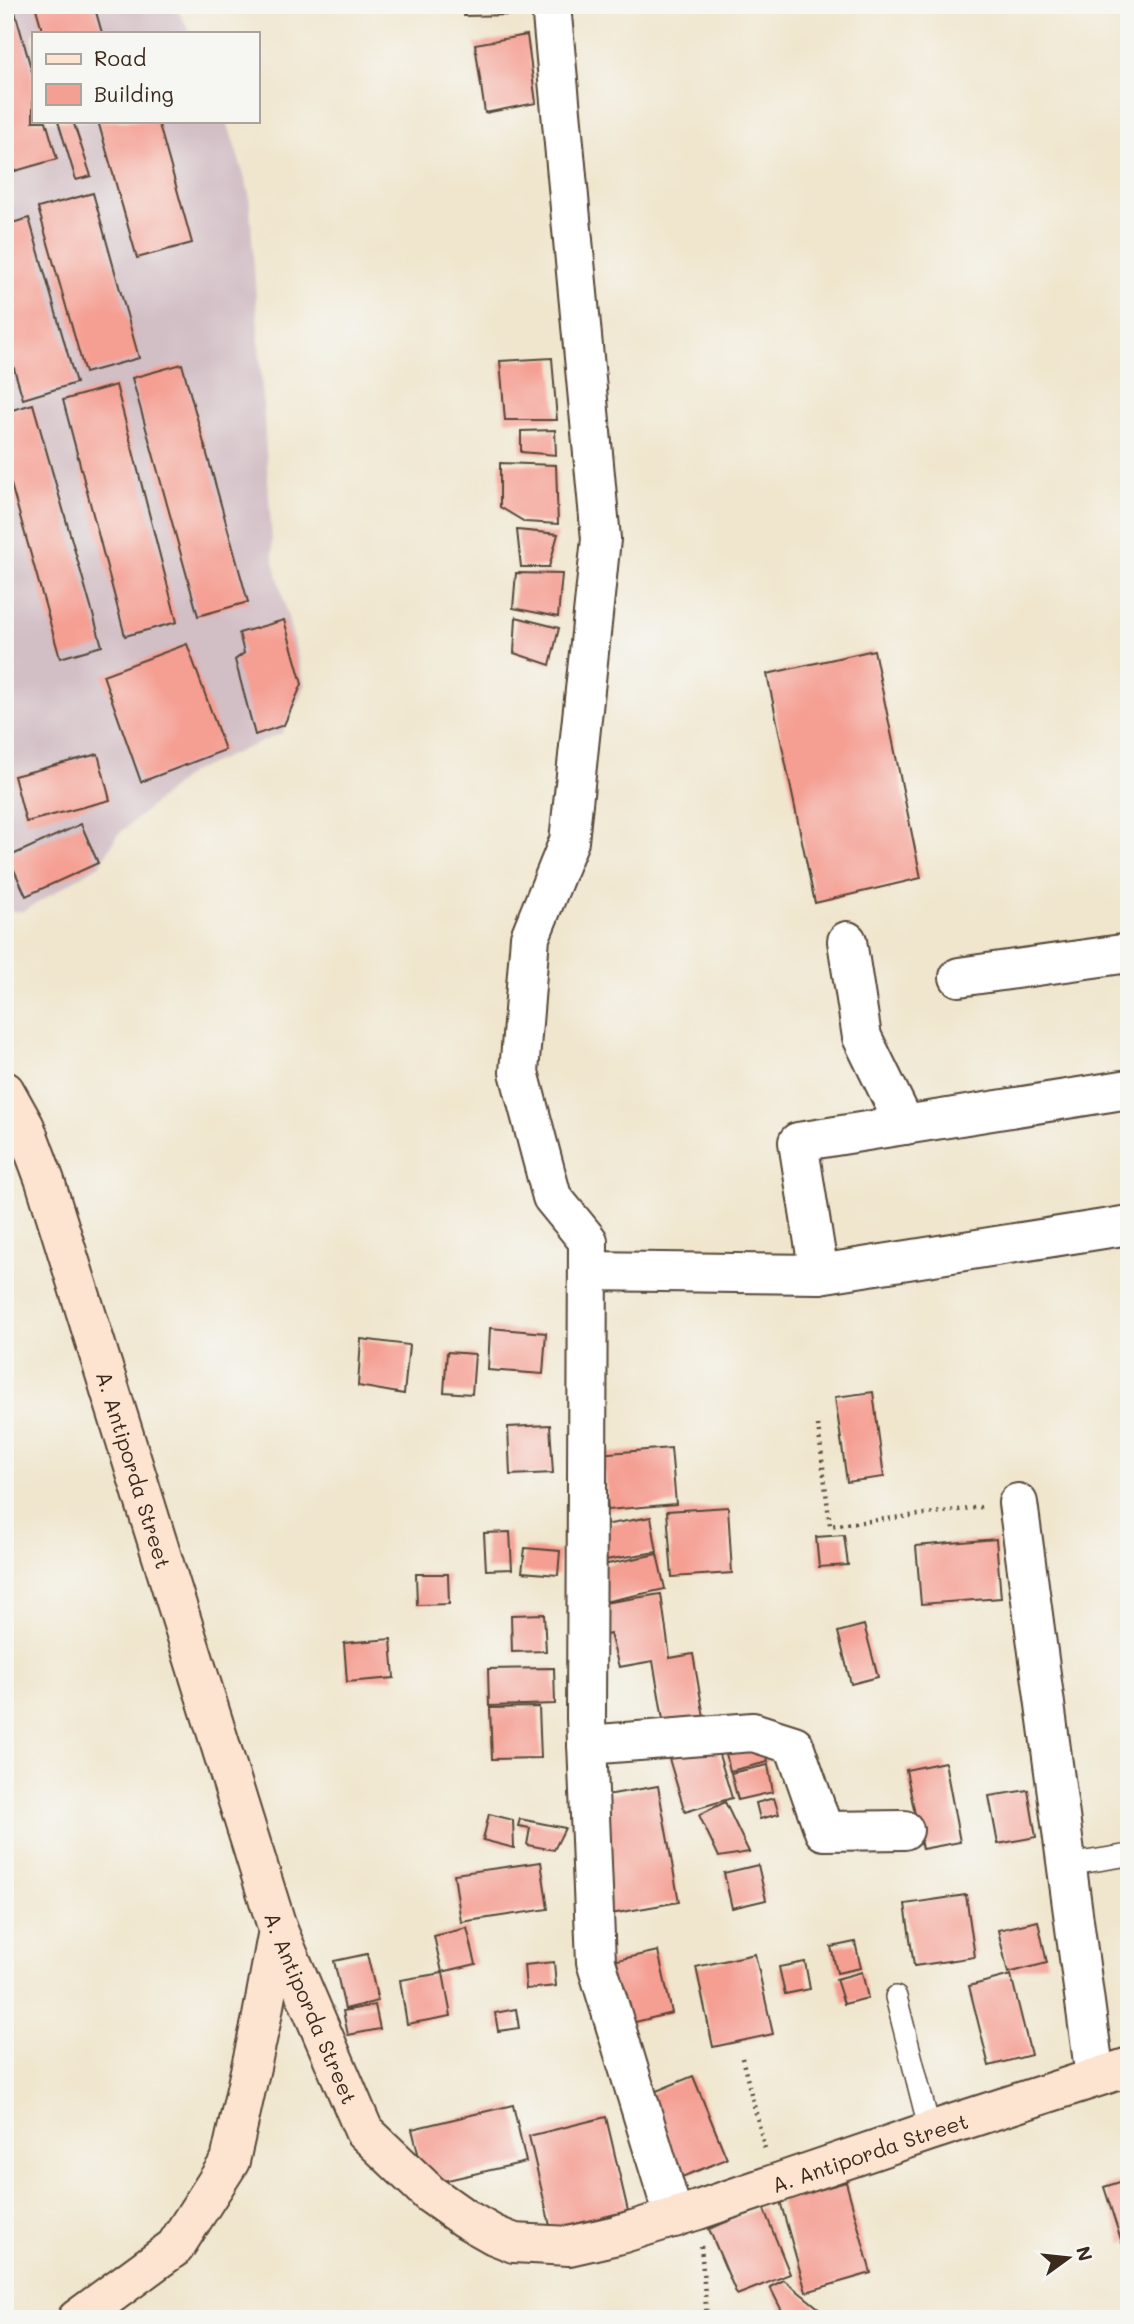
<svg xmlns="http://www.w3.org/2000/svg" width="1134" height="2324" font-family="Mali,sans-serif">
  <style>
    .industrial { fill: #d2bec5 }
    .building { fill: #f59e92 }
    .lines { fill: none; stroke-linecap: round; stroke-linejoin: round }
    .lane-casing { stroke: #564638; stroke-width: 24 }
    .street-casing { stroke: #564638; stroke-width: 42 }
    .secondary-casing { stroke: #564638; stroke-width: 42 }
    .path { stroke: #564638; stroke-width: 4.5; stroke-dasharray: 2 5; stroke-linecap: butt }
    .lane { stroke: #fff; stroke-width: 21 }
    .street { stroke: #fff; stroke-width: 38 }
    .secondary { stroke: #fde4d1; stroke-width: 38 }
    .labels { text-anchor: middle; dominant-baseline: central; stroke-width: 5; stroke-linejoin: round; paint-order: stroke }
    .street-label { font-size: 21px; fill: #3b2a1e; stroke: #f6f6f2 }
  </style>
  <rect width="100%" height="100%" fill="#f6f6f2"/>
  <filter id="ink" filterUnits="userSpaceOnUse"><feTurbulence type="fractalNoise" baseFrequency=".0143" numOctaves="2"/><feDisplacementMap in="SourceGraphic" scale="14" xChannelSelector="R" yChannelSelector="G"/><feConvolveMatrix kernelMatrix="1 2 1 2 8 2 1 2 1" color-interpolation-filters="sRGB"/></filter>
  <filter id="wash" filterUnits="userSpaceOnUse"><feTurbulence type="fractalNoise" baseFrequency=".00686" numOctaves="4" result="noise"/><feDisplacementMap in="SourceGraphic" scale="28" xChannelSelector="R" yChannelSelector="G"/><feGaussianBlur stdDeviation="1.57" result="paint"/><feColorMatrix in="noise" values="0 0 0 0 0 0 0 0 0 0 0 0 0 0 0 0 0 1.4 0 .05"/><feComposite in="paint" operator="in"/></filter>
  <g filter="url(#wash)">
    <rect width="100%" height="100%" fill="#f0e6ce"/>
    <!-- industrial -->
    <path class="industrial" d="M5 5H174L191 33H33V121H227L249 192 273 557 305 686 282 733 191 772 117 835 101 864 24 911 5 912Z"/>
    <g id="blocks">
      <!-- building -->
      <g class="building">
        <path d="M5 5H13L33 75V121H46L57 159 5 174Z"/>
        <path d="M35 5H94L102 33H43Z"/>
        <path d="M464 5H513L514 15 464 16Z"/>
        <path d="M527 35 536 103 485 113 475 44Z"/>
        <path d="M58 121H73L91 176 76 180Z"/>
        <path d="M98 121H158L192 243 137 258Z"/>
        <path d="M93 193 139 358 85 373 38 208Z"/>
        <path d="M29 218 76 383 23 399 5 338V225Z"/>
        <path d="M552 358 557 420H505L500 361Z"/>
        <path d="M182 364 248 602 198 616 132 378Z"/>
        <path d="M116 385 177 622 125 636 63 400Z"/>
        <path d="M33 404 102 646 60 658 5 463V412Z"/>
        <path d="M555 430 556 455 521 452V431Z"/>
        <path d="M500 463 556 465 558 524 525 522 500 507Z"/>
        <path d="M517 530 558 534 549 567H521Z"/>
        <path d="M516 573 562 574 558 617 513 608Z"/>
        <path d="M516 617 559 628 550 665 514 653Z"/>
        <path d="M284 620 302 684 284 725 255 735 235 660 244 653 239 633Z"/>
        <path d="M187 644 225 750 141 782 103 675Z"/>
        <path d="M874 650 921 878 815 903 767 674Z"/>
        <path d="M98 754 110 800 26 822 14 776Z"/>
        <path d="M81 824 98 863 26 896 8 857Z"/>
        <path d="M490 1328 546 1333 543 1374 488 1370Z"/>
        <path d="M361 1339 409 1345 404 1394 358 1386Z"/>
        <path d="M447 1352 475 1354 472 1394 444 1392Z"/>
        <path d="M873 1392 884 1477 847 1482 835 1397Z"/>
        <path d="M550 1425 553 1473 510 1475 508 1427Z"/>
        <path d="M671 1448 676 1504 608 1510 605 1473 572 1456Z"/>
        <path d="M728 1507 732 1573 672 1577 667 1511Z"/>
        <path d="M651 1517 657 1552 592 1562 586 1528Z"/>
        <path d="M510 1532 512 1569 486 1570 484 1533Z"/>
        <path d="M844 1535 848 1565 819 1567 816 1537Z"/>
        <path d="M996 1539 1001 1598 921 1604 916 1546Z"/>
        <path d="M525 1548 560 1551 558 1575 522 1572Z"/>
        <path d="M657 1554 665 1589 590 1605 583 1569Z"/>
        <path d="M416 1574H448L449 1604 417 1605Z"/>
        <path d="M661 1594 670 1658 693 1654 705 1723 665 1731 653 1661 619 1667 610 1634 583 1641 578 1607Z"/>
        <path d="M544 1614 546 1651 512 1652 511 1615Z"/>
        <path d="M864 1625 878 1677 851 1684 838 1632Z"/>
        <path d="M391 1639 394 1678 347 1682 344 1643Z"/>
        <path d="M554 1668 555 1704 489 1706 488 1669Z"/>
        <path d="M539 1707 541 1758 492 1759 490 1708Z"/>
        <path d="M762 1737 768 1762 730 1771 724 1745Z"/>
        <path d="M714 1738 732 1798 685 1812 667 1752Z"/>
        <path d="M945 1762 960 1842 922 1849 906 1770Z"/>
        <path d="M768 1765 773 1792 738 1800 731 1773Z"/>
        <path d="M658 1786 679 1902 605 1915 584 1799Z"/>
        <path d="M1028 1790 1036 1837 998 1844 989 1796Z"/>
        <path d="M774 1798 779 1814 760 1819 756 1803Z"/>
        <path d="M725 1802 749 1852 719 1857 699 1815Z"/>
        <path d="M489 1814 513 1820 514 1848 483 1840Z"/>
        <path d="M520 1819 565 1828 554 1850 527 1845 530 1828 518 1826Z"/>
        <path d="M541 1862 548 1909 461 1922 454 1874Z"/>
        <path d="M758 1865 766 1900 732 1908 724 1873Z"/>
        <path d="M966 1895 975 1957 914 1966 905 1904Z"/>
        <path d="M1038 1921 1047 1963 1008 1973 998 1930Z"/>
        <path d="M467 1928 476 1964 442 1972 434 1936Z"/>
        <path d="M855 1942 861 1968 837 1973 831 1947Z"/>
        <path d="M658 1951 672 2013 619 2026 604 1963Z"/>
        <path d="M367 1954 378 2001 345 2009 334 1961Z"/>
        <path d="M755 1954 773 2034 713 2047 696 1967Z"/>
        <path d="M554 1962 556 1986 526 1989 524 1965Z"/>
        <path d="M805 1962 810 1989 785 1994 779 1967Z"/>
        <path d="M862 1972 868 1998 844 2004 836 1979Z"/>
        <path d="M443 1973 451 2016 407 2024 400 1980Z"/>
        <path d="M1011 1975 1031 2055 989 2066 969 1986Z"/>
        <path d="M375 2005 380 2029 348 2035 343 2011Z"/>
        <path d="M516 2009 519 2028 498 2031 495 2013Z"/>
        <path d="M693 2076 727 2159 677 2179 644 2096Z"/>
        <path d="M513 2105 526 2162 426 2185 412 2129Z"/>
        <path d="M606 2117 628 2211 551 2230 529 2136Z"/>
        <path d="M1129 2179V2241L1122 2243 1104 2187Z"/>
        <path d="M846 2182 871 2273 806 2292 780 2201Z"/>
        <path d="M763 2207 790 2274 737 2295 709 2229Z"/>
        <path d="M784 2280 826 2314 816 2319H786L770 2287Z"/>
      </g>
    </g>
  </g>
  <g filter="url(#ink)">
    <use href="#blocks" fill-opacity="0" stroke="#564638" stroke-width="2"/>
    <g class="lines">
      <defs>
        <g id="lane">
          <path d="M1067 1865 1129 1855"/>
          <path d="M896 1997 930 2131"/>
        </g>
        <g id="street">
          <path d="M551 5 601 539 569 841 530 937 519 1072 552 1197 588 1241 586 1718 596 1962 674 2218"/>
          <path d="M847 941 862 1037 905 1125"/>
          <path d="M959 977 1129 953"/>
          <path d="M588 1271 819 1274 1129 1225"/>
          <path d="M819 1274 798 1142 1129 1089"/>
          <path d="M1018 1503 1095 2077"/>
          <path d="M587 1745 753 1732 794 1745 824 1831 904 1830"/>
        </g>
        <g id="secondary">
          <path id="s1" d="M5 1091 25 1127 45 1181 278 1930 364 2131 430 2194 464 2218 494 2235 514 2243 569 2246 617 2235 698 2210 930 2131 1129 2067"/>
          <path d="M77 2319 175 2247 230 2161 261 2022 278 1930"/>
        </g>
      </defs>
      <!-- lane casing -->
      <use href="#lane" class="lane-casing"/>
      <!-- street casing -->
      <use href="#street" class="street-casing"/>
      <!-- secondary casing -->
      <use href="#secondary" class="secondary-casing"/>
      <!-- path -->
      <g class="path">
        <path d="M818 1425 830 1526 982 1507"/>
        <path d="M742 2058 765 2149"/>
        <path d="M701 2246 707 2319"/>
      </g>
      <!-- lane -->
      <use href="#lane" class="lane"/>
      <!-- street -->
      <use href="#street" class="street"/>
      <!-- secondary -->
      <use href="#secondary" class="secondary"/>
    </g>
  </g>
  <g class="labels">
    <!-- street labels -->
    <g class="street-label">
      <text stroke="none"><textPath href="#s1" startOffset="401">A. Antiporda Street</textPath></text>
      <text stroke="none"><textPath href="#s1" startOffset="968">A. Antiporda Street</textPath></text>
      <text stroke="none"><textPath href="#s1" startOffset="1661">A. Antiporda Street</textPath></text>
    </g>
  </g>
  <!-- margin -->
  <rect width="1134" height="2324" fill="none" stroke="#f6f6f2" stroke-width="28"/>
  <!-- legend -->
  <rect x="32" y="32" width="228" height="91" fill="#f6f6f2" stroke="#aba49d" stroke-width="2"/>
  <rect x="46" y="54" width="35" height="10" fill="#fde4d1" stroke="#aba49d" stroke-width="2"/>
  <text x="94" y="66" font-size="21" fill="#3b2a1e">Road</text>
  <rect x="46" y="84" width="35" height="21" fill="#f59e92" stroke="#aba49d" stroke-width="2"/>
  <text x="94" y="102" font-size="21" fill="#3b2a1e">Building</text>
  <!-- north arrow -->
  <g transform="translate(1068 2258) rotate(75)" stroke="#f6f6f2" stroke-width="5" paint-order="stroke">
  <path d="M0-5L12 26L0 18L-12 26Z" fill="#3b2a1e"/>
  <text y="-10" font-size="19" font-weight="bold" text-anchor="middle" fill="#3b2a1e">N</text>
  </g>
</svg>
